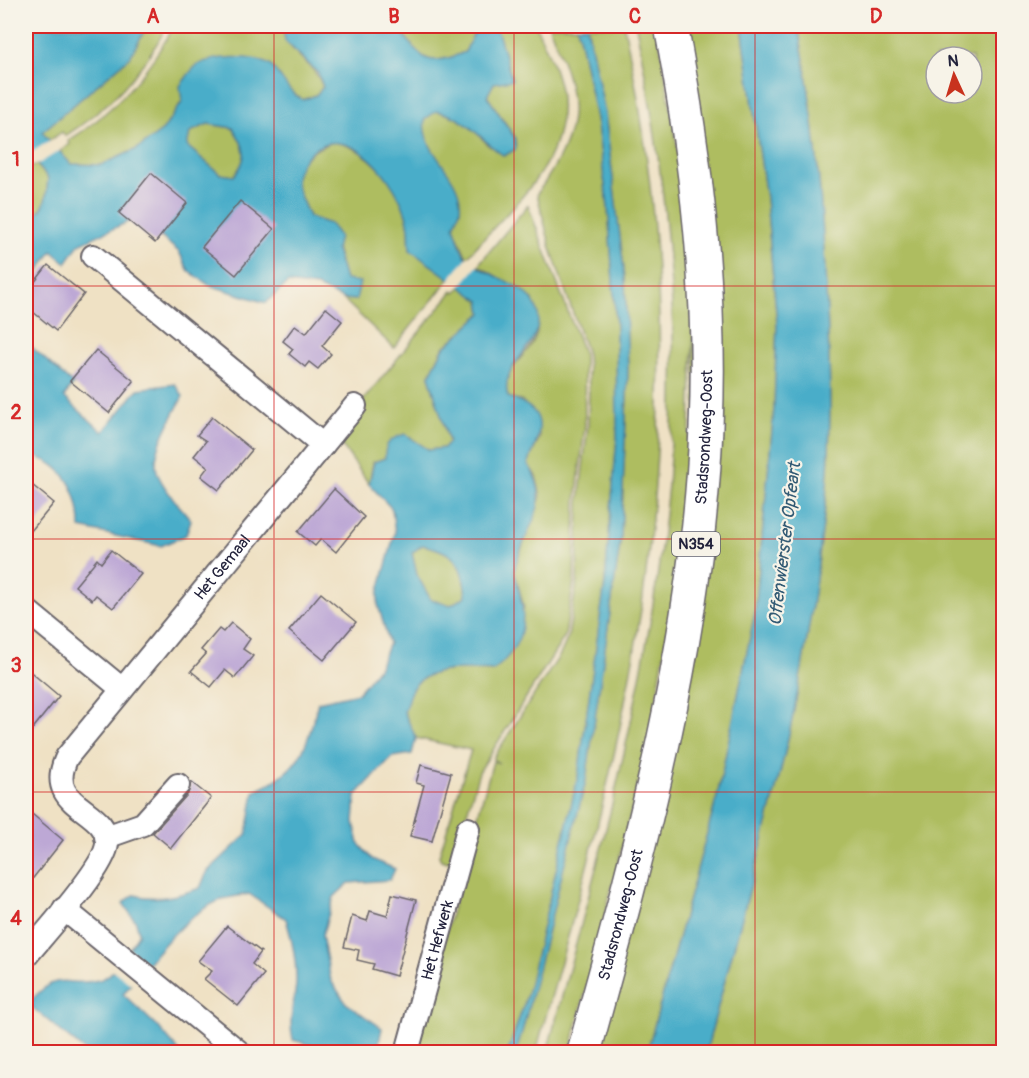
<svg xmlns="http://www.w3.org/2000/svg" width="1029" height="1078" font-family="Pangolin,sans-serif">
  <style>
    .green { fill: #aebd60; stroke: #68704e; stroke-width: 1.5; fill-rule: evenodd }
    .water { fill: #4aadc9; stroke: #366882; stroke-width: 1.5; fill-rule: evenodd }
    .pier { fill: #efe1c4 }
    .building { fill: #bda8d5 }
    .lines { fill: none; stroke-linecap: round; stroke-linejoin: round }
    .street-casing { stroke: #6a656b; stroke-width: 26 }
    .primary-casing { stroke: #6a656b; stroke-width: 36 }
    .street { stroke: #fff; stroke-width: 22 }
    .primary { stroke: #fff; stroke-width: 33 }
    .grid { fill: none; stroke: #d62828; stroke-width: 1.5; stroke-opacity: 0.55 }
    .labels { text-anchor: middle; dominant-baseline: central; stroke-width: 4.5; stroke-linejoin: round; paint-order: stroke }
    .shield { fill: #f7f3e8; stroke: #62616f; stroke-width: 1.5 }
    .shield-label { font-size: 15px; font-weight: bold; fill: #22223b }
    .street-label { font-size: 16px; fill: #22223b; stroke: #f7f3e8 }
    .water-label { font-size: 18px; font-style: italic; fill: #325a74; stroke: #f7f3e8 }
    .neatline { fill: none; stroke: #d62828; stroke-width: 2 }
    .grid-label { font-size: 20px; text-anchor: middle; font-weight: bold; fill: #d62828 }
  </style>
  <rect width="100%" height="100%" fill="#f7f3e8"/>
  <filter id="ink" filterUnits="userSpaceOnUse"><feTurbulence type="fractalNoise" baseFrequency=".0167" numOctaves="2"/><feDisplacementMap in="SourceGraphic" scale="12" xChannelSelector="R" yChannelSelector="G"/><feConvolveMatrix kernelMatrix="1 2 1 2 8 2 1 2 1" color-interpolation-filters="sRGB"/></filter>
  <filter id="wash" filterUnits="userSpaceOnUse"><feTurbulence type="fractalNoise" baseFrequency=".008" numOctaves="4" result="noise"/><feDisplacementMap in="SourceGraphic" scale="24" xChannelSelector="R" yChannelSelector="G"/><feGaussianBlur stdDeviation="1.35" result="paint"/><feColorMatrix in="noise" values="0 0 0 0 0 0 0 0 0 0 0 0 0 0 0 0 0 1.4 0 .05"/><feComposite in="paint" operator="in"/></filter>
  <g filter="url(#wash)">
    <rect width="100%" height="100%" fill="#efe1c4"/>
    <!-- green -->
    <g class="green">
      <path d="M147 26H167C143 71 108 109 65 136L62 132 49 141 42 132 130 57Z"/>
      <path d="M174 26H283C287 57 313 59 323 87L316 95 303 100 290 93 270 65 182 101 163 130 137 149 101 165 71 164 58 152 70 144 68 141C114 112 148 73 174 26Z"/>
      <path d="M397 26H468L475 31 465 52C423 70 422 57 397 26Z"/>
      <path d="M496 26H536C545 46 556 68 560 90 572 165 506 209 467 258L454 227 460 209 423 132 425 119 436 111C460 116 474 129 490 147L515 137 487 96 494 83 512 79Z"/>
      <path d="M549 26H577L596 118 608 207 616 325 617 437 605 583 578 776 527 996 508 1052H413L493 761 499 763 493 759 495 755 560 655 568 637 577 581 579 501 588 425 589 388 587 354 551 249 537 194C585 124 579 101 549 26Z"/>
      <path d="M587 26H624C673 253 670 484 623 712 600 827 567 940 536 1052H516L586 780 621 537 628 371 625 278 605 113Z"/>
      <path d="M636 26H657L683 182 693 342 687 514 651 733 570 1052H547C610 817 680 579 673 332 670 229 656 127 636 26Z"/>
      <path d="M685 26H742L766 198 777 324 774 409 755 613 717 797 647 1052H597L701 595Z"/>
      <path d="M798 26H1003V1052H706C732 951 762 850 786 748 803 672 815 593 824 516 833 441 830 366 826 291 822 199 815 117 798 26ZM936 57H972V93H936Z"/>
      <path d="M208 124 233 128C246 148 249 157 234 176L220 174 187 146 190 132Z"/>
      <path d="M333 142C369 147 400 186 408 222 410 231 409 241 410 250L450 278 394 348 343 299 356 300 345 281 330 224 309 217C306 207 297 192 296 181 295 160 316 148 333 142Z"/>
      <path d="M37 165 48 178C46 201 47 210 26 220V168Z"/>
      <path d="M528 205 584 355 585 425 576 501 574 581 565 636 479 772 452 863 441 860 439 856 471 750 416 738 404 712C407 705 408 696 412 689 427 665 469 670 493 671L524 608 514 569 541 496 536 476 528 464 540 436 522 401 508 397C499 367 531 357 537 332 539 322 534 309 533 299L478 265Z"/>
      <path d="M461 286 480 301 482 313 443 348 429 376 449 442 444 448 429 450 405 434 385 458 373 462 369 484 339 441 365 398 453 291 455 293Z"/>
      <path d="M422 545C455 551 463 563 466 596L451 605 431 600 417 575 412 553Z"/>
    </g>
    <!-- water -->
    <g class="water">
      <path d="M26 26H147L130 57 42 132 71 164 101 165 137 149 163 130 182 102 180 86C185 80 189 72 195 67 208 55 257 54 271 66 284 78 285 90 303 100L316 95 323 87 318 73 285 41 283 26H397C422 57 423 70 465 52L475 31 468 26H496L512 80 494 83 487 96 515 138 516 149 504 156C479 139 469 118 437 111L425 119C419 152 464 175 460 209 459 215 456 221 454 227 458 236 460 249 466 257 482 277 533 282 538 313 543 348 498 363 508 397 550 410 542 430 528 464 556 506 523 528 515 568 514 575 519 587 520 595 528 628 519 650 493 671 469 670 427 665 412 689 408 696 407 705 404 712L416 738 412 754 392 757 356 795 354 822 359 844 372 859 395 869 390 880 349 883 334 897 322 936 331 981 346 1003 382 1028 378 1047C352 1060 320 1047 293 1040 288 1020 294 1005 296 984 297 963 292 939 286 919L249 894C240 896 229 897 221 900 182 915 149 963 123 994L160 1029 180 1052H86L28 1004C61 966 62 989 99 980 116 976 130 947 139 933L136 922 123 903 134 895C159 901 177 896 200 888L207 872 247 834 254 792C301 770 306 750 318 702L358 693 379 667 389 643 378 605V594L395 533 392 509 369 484 374 462 385 458C384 442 392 438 405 434L429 450 444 448 449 442 429 376 443 349 482 313 480 301 410 250C409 241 410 231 408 222 400 183 346 112 306 157 301 163 295 175 296 182 298 194 305 206 309 217L330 224 339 236 336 250 345 280 360 282 356 300 343 299 317 287 288 283 266 303 209 285 189 271 179 252 148 226 130 221 79 244 66 263 52 251 26 290V221C47 210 46 201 48 178L26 151ZM208 124 233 128C246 148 249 157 234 176L220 174 187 146 190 132ZM422 545C455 551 463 563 466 596L451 605 431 600 417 575 412 553Z"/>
      <path d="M577 26H587L605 113 625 278 628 370 621 537 586 780 523 1029 516 1052H508L527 995 578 776 605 583 617 437 616 325 608 207 596 118Z"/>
      <path d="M742 26H798C815 117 822 199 826 291 830 366 833 441 824 516 815 593 803 672 786 748 762 850 732 951 706 1052H647L717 797 755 613 774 409 777 323 766 198Z"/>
      <path d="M26 342 73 384 64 397 103 432 138 389 175 384 183 396C175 413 154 447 156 466 157 483 181 507 191 520L186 535 161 546 80 528C80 492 64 460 26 455Z"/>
    </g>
    <!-- pier -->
    <g class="pier">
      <path d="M52 139 61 150 35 166 26 156Z"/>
      <path d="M469 255 480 263 459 288 448 281Z"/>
      <path d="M127 947 150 966 133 986 110 968Z"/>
    </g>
    <g id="blocks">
      <!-- building -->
      <g class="building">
        <path d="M151 173 187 203 155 243 119 213Z"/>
        <path d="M240 201 274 229 236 275 202 247Z"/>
        <path d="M48 265 84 294 56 331 26 306V293Z"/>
        <path d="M326 308 342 321 322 346 331 354 318 369 309 362 305 367 289 354 293 349 283 341 295 325 306 333Z"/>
        <path d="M96 350 134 381 109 413 70 381Z"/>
        <path d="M212 417 252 450 219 490 201 476 208 467 194 456 206 441 197 435Z"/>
        <path d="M26 480 54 503 26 537Z"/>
        <path d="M334 489 364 517 336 552 321 539 315 546 298 532Z"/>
        <path d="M111 550 141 574 113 608 96 595 92 600 75 586 97 559 101 563Z"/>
        <path d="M321 593 356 622 324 660 289 631Z"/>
        <path d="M231 623 250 639 243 649 253 656 235 678 225 670 211 687 191 671 206 654 201 650 219 629 223 632Z"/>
        <path d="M26 668 59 696 26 737Z"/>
        <path d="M421 765 451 773 432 841 410 836 424 785 416 783Z"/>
        <path d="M191 782 211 798 171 848 153 833 188 794Z"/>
        <path d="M26 809 63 840 26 887Z"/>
        <path d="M392 894 416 900 396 976 372 969 374 964 357 960 359 950 344 947 352 916 367 921 370 911 387 916Z"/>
        <path d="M227 926 261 952 252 964 264 974 238 1006 204 979 212 971 198 961Z"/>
      </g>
    </g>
  </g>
  <g filter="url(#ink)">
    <use href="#blocks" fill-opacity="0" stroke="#6a656b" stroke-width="1.5"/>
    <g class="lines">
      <defs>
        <g id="street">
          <path d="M93 256 323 445"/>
          <path d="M26 610 122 689"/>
          <path d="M106 837 143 824 178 785"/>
          <path d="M64 909 239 1052"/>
          <path id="s1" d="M26 956C43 935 105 868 107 844 109 807 42 809 67 757L355 406"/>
          <path id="s2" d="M407 1052 468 829"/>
        </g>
        <g id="primary">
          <path id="s3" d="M584 1052C640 848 698 639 706 427 712 292 696 158 671 26"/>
        </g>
      </defs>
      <!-- street casing -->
      <use href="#street" class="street-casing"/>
      <!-- primary casing -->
      <use href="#primary" class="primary-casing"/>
      <!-- street -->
      <use href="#street" class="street"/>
      <!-- primary -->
      <use href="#primary" class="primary"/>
    </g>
  </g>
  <!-- grid -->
  <path class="grid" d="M274 26V1052M514 26V1052M755 26V1052M26 286H1004M26 539H1004M26 792H1004"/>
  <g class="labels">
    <!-- shield labels -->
    <rect class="shield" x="672" y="532" width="48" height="24" rx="4.5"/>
    <g class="shield-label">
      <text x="696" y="544">N354</text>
    </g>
    <!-- street labels -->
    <g class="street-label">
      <text stroke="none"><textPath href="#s3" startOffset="628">Stadsrondweg-Oost</textPath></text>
      <text stroke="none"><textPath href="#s1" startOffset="490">Het Gemaal</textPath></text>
      <text stroke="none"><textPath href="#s3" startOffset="142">Stadsrondweg-Oost</textPath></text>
      <text stroke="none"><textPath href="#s2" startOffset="116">Het Hefwerk</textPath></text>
    </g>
    <!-- water labels -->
    <g class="water-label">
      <text transform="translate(785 544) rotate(-83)">Offenwierster Opfeart</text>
    </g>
  </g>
  <!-- margin -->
  <rect width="1029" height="1078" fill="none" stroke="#f7f3e8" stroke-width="66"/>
  <!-- north arrow -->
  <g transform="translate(954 75) rotate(356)"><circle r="28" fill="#f7f3e8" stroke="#a29fa3" stroke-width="1.5"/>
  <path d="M0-4.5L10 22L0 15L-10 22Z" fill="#c8321e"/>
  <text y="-9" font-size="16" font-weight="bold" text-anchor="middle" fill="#22223b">N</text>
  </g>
  <rect x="33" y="33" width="963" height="1012" class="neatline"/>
  <g class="grid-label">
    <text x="153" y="23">A</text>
    <text x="394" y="23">B</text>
    <text x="635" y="23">C</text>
    <text x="876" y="23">D</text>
    <text x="16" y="166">1</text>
    <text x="16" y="419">2</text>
    <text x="16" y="672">3</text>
    <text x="16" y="925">4</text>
  </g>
</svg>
